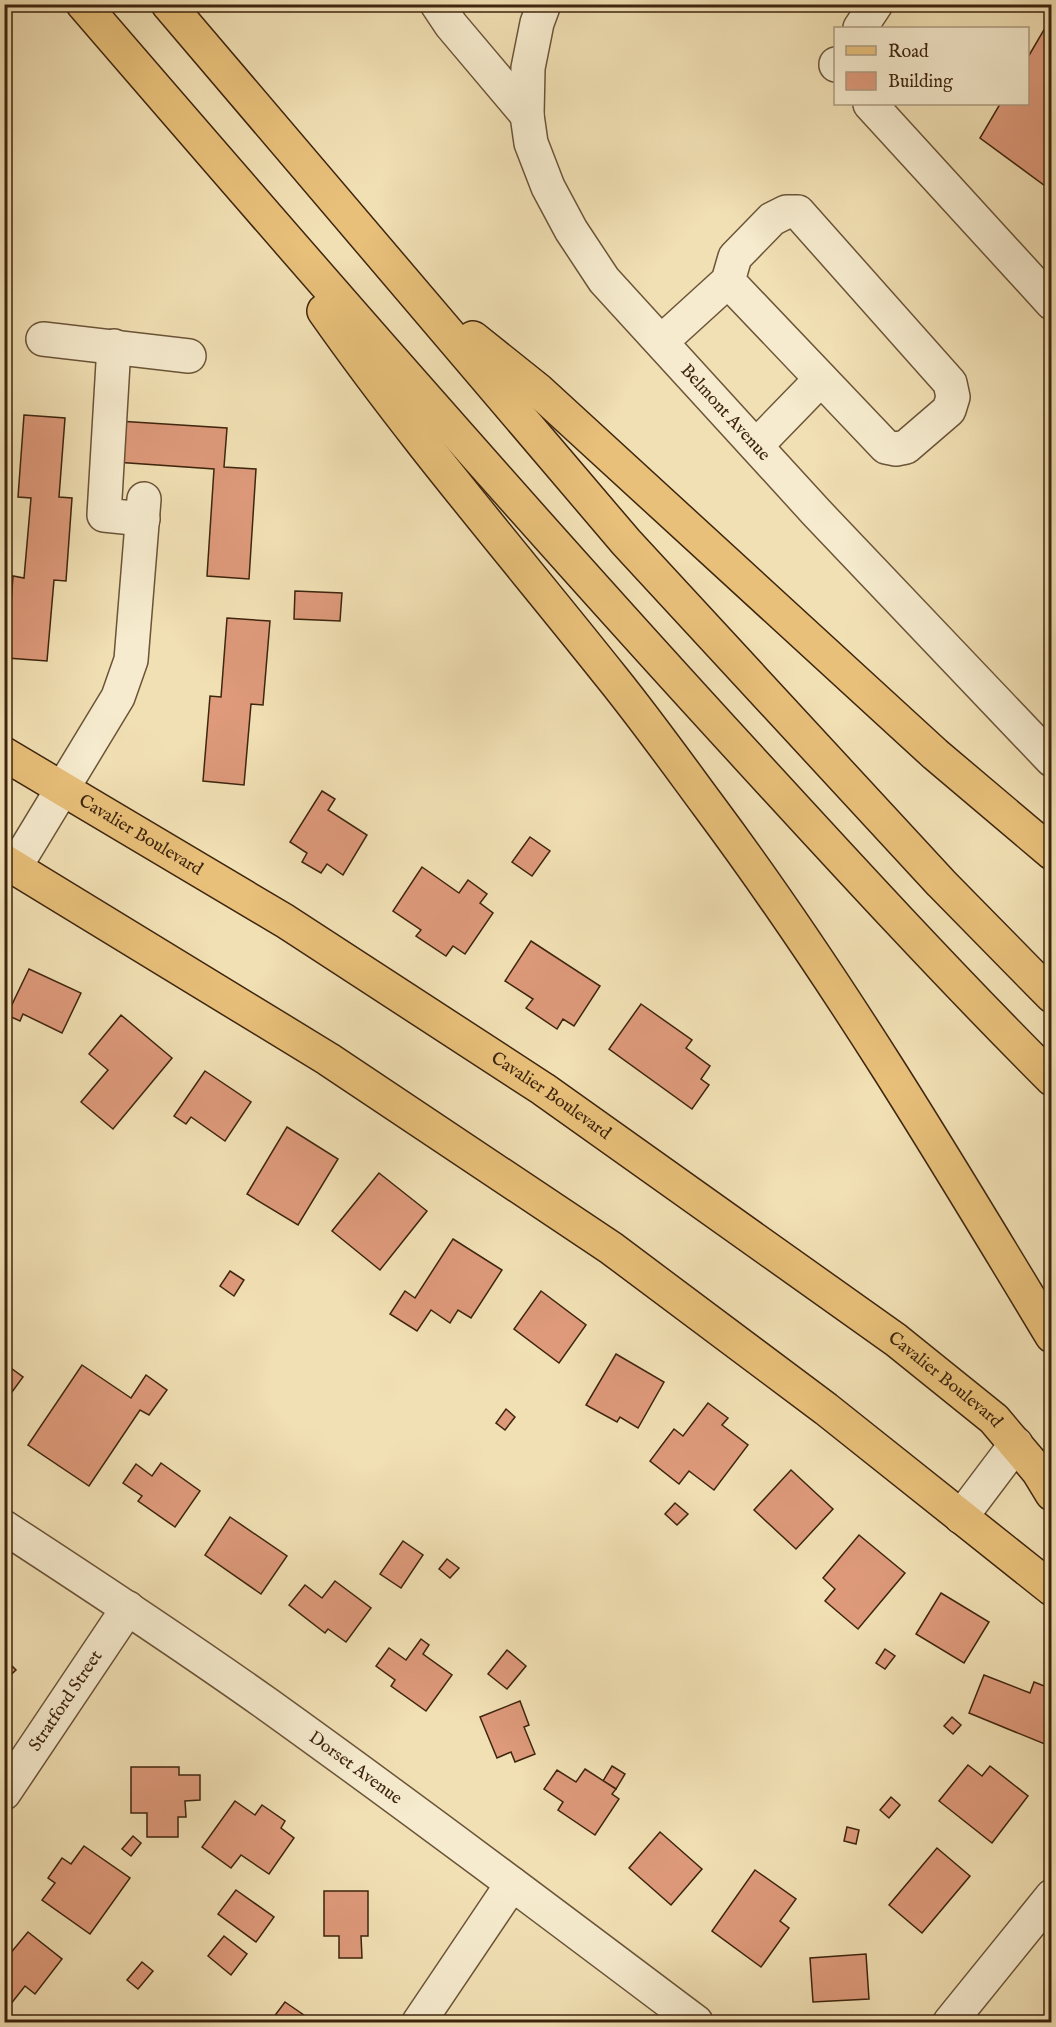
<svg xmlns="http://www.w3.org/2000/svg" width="1056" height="2027" font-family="'IM FELL English',serif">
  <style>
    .building { fill: #de9a7b; stroke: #3e250e; stroke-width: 1.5 }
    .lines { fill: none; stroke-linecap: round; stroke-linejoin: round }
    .minor-casing { stroke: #6b5438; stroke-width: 36 }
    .major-casing { stroke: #3e250e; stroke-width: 36 }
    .highway-casing { stroke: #3e250e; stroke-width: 36 }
    .minor { stroke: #f6ebce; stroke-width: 33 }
    .major { stroke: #e8c07a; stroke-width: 33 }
    .highway { stroke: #e8c07a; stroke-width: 33 }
    .labels { text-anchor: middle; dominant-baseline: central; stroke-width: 4.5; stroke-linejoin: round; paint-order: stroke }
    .street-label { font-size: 18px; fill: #3e250e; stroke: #f6ebce }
  </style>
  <rect width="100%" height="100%" fill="#f1e0b4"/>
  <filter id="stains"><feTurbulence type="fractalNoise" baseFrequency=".00333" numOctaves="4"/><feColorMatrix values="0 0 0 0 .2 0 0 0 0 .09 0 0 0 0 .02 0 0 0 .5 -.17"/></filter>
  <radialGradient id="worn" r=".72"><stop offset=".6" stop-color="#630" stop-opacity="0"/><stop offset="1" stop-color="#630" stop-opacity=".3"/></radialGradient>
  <!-- building -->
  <g class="building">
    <path d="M1052 16V191L980 138 1000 104H1028V57Z"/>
    <path d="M24 415 65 418 59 497 72 498 66 581 54 580 47 661 7 658 13 576 24 578 31 498 18 497Z"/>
    <path d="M118 421 227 428 224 467 256 469 249 579 207 576 214 469 115 462Z"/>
    <path d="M295 591 342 593 340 621 294 619Z"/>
    <path d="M227 618 270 621 263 705 251 704 244 785 203 781 210 696 221 697Z"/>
    <path d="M322 791 335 799 328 810 367 835 343 875 327 864 321 873 302 862 307 853 290 842Z"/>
    <path d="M530 837 550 851 532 876 512 862Z"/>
    <path d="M422 867 459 893 468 880 487 894 480 903 493 913 465 954 453 946 446 956 416 936 421 930 393 911Z"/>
    <path d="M531 941 600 986 574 1026 563 1019 557 1029 526 1008 533 999 505 981Z"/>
    <path d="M29 969 81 993 62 1033 23 1014 20 1021 7 1015Z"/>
    <path d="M641 1004 692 1040 686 1048 710 1066 701 1079 709 1085 692 1109 609 1049Z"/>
    <path d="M121 1015 172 1058 113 1129 81 1102 108 1070 89 1054Z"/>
    <path d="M205 1071 251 1102 225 1141 191 1117 186 1124 174 1116Z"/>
    <path d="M287 1127 338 1159 298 1225 247 1194Z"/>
    <path d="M379 1173 427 1211 380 1270 332 1231Z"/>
    <path d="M453 1239 502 1270 471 1318 458 1310 450 1323 431 1310 417 1331 390 1314 405 1291 415 1298Z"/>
    <path d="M230 1271 244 1280 234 1296 220 1286Z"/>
    <path d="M541 1291 586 1325 559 1363 514 1329Z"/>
    <path d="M616 1354 664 1382 638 1428 620 1417 617 1422 586 1405Z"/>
    <path d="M4 1363 23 1377 4 1403Z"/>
    <path d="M82 1365 131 1398 146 1375 167 1390 149 1415 140 1410 89 1486 28 1445Z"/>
    <path d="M708 1403 728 1418 722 1425 748 1445 714 1490 689 1471 679 1484 650 1461 674 1429 683 1436Z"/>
    <path d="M506 1409 515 1417 505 1430 496 1423Z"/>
    <path d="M161 1463 200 1491 175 1527 138 1501 142 1496 123 1483 136 1464 152 1476Z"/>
    <path d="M791 1470 833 1509 796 1549 754 1510Z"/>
    <path d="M675 1503 688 1514 677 1525 665 1514Z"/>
    <path d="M230 1517 287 1556 261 1594 205 1555Z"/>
    <path d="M859 1535 905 1573 858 1629 825 1601 835 1589 823 1578Z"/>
    <path d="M403 1541 423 1555 401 1588 380 1574Z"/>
    <path d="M447 1559 459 1568 450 1578 439 1569Z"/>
    <path d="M335 1581 371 1608 346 1642 328 1629 325 1633 289 1605 305 1585 322 1598Z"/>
    <path d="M941 1593 989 1622 964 1663 916 1634Z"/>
    <path d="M421 1639 429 1645 423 1654 452 1675 426 1711 391 1686 395 1680 376 1666 389 1648 406 1660Z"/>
    <path d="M885 1649 895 1656 885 1669 876 1663Z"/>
    <path d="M507 1650 526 1666 507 1689 488 1674Z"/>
    <path d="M4 1658 16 1670 4 1681Z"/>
    <path d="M984 1675 1030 1693 1034 1682 1052 1689V1747L969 1713Z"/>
    <path d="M520 1701 529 1725 524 1727 535 1754 515 1762 511 1752 497 1758 480 1717Z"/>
    <path d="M952 1717 961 1725 953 1734 944 1726Z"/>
    <path d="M968 1765 982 1776 990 1766 1028 1796 992 1843 939 1801Z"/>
    <path d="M612 1766 625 1774 616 1789 603 1781Z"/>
    <path d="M131 1767H179V1775H200V1800L185 1801 186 1817H178V1837H147V1813H131Z"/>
    <path d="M585 1769 616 1789 612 1794 619 1799 595 1835 558 1810 563 1802 544 1789 557 1770 576 1782Z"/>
    <path d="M891 1797 900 1805 889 1818 880 1810Z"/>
    <path d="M235 1801 255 1815 262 1805 285 1821 281 1828 294 1838 269 1874 241 1855 231 1868 202 1847Z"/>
    <path d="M847 1827 859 1830 856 1844 844 1841Z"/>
    <path d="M660 1832 702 1869 671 1905 629 1868Z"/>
    <path d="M133 1836 141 1843 131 1856 122 1849Z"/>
    <path d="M84 1846 130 1878 90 1934 42 1900 55 1883 48 1878 62 1858 71 1864Z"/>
    <path d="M937 1848 970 1876 922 1933 889 1905Z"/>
    <path d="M755 1870 796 1899 780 1921 789 1928 761 1967 712 1931Z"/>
    <path d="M236 1890 274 1917 256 1942 218 1914Z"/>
    <path d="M324 1891H368V1936H361L362 1958H339V1936H324Z"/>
    <path d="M28 1932 62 1959 35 1994 25 1986 10 2005 4 2001V1974L7 1971 4 1970V1961Z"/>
    <path d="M224 1936 247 1954 231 1975 208 1956Z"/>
    <path d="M866 1954 869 1999 813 2002 810 1958Z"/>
    <path d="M142 1962 153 1971 138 1989 127 1980Z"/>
    <path d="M285 2002 314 2022H270Z"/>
  </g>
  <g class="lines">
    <defs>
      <g id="minor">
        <path d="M437 4 451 25 527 115"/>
        <path id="s1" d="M544 4 537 23 528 68 527 115 531 143 548 187 571 230 604 280 816 512 1052 760"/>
        <path d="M860 28 876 4"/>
        <path d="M836 64V65"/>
        <path d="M870 104 1052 303"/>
        <path d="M43 339 189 356"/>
        <path d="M661 342 728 281 735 257 772 219 786 212H798L950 383 953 397 949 410 906 447 896 449 886 447 728 281"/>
        <path d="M114 346 104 515 143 519"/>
        <path d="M756 446 821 379"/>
        <path d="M15 867 118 697 131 660 144 499"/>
        <path d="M961 1517 1016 1444"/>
        <path id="s2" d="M4 1527C93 1585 181 1643 267 1704 412 1808 554 1915 696 2022"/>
        <path id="s3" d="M4 1793 128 1608"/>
        <path d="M419 2022 512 1884"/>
        <path d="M950 2022 1052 1896"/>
      </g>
      <g id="major">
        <path id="s4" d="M4 754 285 921 543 1089 896 1340 994 1419 1038 1471 1052 1494"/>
        <path d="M4 861 328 1059 611 1248 826 1409 1052 1589"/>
      </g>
      <g id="highway">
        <path d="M83 4C302 258 521 510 747 756 847 865 947 974 1052 1079"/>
        <path d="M168 4 626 542 941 883 1052 996"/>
        <path d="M324 311C414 439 516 557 613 679 646 720 677 763 708 805 834 974 943 1155 1052 1336"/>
        <path d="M473 338 538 390 935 754 1052 853"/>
      </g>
    </defs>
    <!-- minor casing -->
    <use href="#minor" class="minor-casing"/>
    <!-- major casing -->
    <use href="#major" class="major-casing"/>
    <!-- highway casing -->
    <use href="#highway" class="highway-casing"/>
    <!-- minor -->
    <use href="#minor" class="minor"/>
    <!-- major -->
    <use href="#major" class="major"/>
    <!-- highway -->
    <use href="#highway" class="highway"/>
  </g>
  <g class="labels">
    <!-- street labels -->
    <g class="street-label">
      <text stroke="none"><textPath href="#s1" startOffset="477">Belmont Avenue</textPath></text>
      <text stroke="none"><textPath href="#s4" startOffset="159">Cavalier Boulevard</textPath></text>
      <text stroke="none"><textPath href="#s4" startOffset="645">Cavalier Boulevard</textPath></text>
      <text stroke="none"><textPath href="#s4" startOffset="1131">Cavalier Boulevard</textPath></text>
      <text stroke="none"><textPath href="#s3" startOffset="111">Stratford Street</textPath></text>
      <text stroke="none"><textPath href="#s2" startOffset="426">Dorset Avenue</textPath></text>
    </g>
  </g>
  <!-- margin -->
  <rect width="1056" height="2027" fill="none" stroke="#f1e0b4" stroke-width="24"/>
  <rect x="6" y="6" width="1044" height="2015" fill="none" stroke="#3e250e" stroke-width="3"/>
  <rect x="12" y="12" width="1032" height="2003" fill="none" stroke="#3e250e" stroke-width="1.5"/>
  <!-- legend -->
  <rect x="834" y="27" width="195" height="78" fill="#f6ebce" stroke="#ac9c81" stroke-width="1.5"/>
  <rect x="846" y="46" width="30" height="9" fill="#e8c07a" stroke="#ac9c81" stroke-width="1.5"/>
  <text x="888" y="57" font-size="18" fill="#3e250e">Road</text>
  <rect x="846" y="72" width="30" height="18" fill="#de9a7b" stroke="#ac9c81" stroke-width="1.5"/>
  <text x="888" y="87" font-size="18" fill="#3e250e">Building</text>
  <rect width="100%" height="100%" filter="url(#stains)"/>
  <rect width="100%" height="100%" fill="url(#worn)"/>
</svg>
